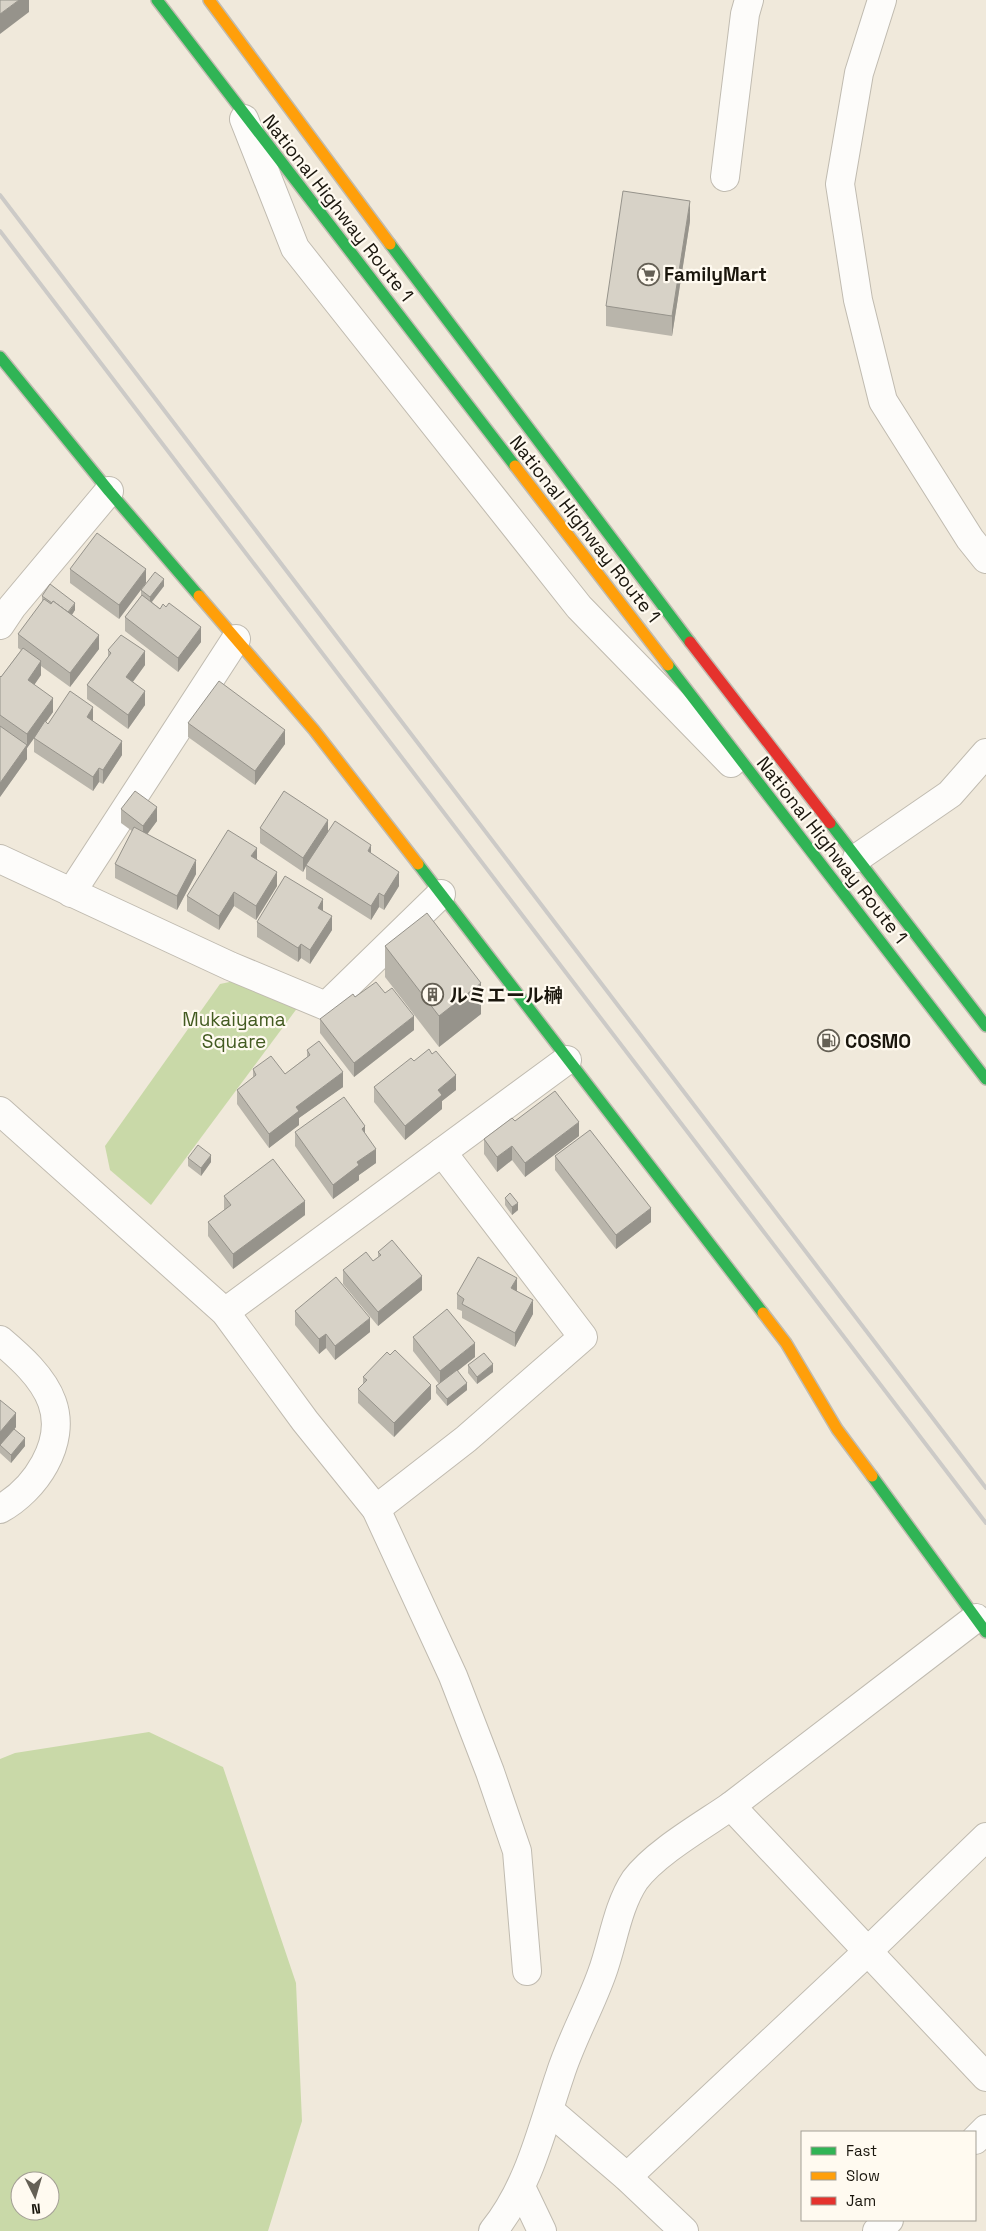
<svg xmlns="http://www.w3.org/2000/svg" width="986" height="2231" font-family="'Space Grotesk','Noto Sans JP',sans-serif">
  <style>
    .green { fill: #c9d9a8; fill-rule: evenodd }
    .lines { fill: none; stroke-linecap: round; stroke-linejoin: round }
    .street-casing { stroke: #c0bbb0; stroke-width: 30 }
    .fast-casing { stroke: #c0bbb0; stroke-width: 14 }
    .slow-casing { stroke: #c0bbb0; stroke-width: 14 }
    .jam-casing { stroke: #c0bbb0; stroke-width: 14 }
    .street { stroke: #fdfcfa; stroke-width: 28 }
    .fast { stroke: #30b455; stroke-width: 11 }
    .slow { stroke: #ff9f0a; stroke-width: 11 }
    .jam { stroke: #e5322d; stroke-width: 11 }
    .rail { stroke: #cccac7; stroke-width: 4 }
    .wall { fill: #b9b5ab }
    .shaded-wall { fill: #96938b }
    .building { fill: #d7d2c7; stroke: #96938b }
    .labels { text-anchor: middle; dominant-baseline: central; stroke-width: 4.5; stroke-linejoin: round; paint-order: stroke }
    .street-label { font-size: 19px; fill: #1a160d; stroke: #fffaf0 }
    .poi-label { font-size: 19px; font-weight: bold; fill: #1a160d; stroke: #fffaf0; text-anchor: start }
    .park-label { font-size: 19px; fill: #435b21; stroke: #fffaf0 }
  </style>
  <rect width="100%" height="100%" fill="#f0e9db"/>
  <!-- green -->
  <g class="green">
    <path d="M239 980 301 1003 151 1205 110 1170 105 1146 220 984Z"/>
    <path d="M149 1732 223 1767 296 1983 302 2121 268 2231H0V1759L15 1753ZM20 2181H50V2211H20Z"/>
  </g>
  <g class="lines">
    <defs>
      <g id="street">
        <path d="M882 0 859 73 840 184 858 300 883 401 970 539 986 559"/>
        <path d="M244 119 295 248 579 607 731 763"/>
        <path d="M725 177 745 14 749 0"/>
        <path d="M0 625 12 607 109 491"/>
        <path d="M857 858 950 794 986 753"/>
        <path d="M0 859 230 966 326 1006 441 894"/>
        <path d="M71 893 236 639"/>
        <path d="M0 1111 225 1312 305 1421 376 1509 453 1676 490 1772 517 1851 527 1971"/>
        <path d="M225 1312 567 1060"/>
        <path d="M0 1340C20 1357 43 1377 52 1402 67 1443 35 1490 0 1509"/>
        <path d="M376 1509 466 1439 583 1337 442 1152"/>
        <path d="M731 1806 976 1618"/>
        <path d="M550 2111 627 2177 684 2231"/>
        <path d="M975 2140 986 2129"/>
        <path d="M627 2177 867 1952 986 1837"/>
        <path d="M521 2187 542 2231"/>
        <path d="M493 2231C529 2187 542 2128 560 2075 571 2040 590 2007 602 1973 613 1943 617 1907 635 1880 655 1853 702 1826 731 1806L986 2077"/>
        <path d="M877 2231 889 2220"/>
      </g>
      <g id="fast">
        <path d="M157 0 515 466"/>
        <path d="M390 244 690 642"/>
        <path d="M0 357 109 491 199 596"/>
        <path d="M668 665 986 1079"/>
        <path d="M830 823 986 1026"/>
        <path d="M418 864 763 1313"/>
        <path d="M872 1476 986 1632"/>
      </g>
      <g id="slow">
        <path d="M209 0 390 244"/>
        <path d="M515 466 668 665"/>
        <path d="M199 596 314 730 418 864"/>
        <path d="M763 1313 786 1343 837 1429 872 1476"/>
      </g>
      <path id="jam" d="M690 642 830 823"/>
    </defs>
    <!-- street casing -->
    <use href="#street" class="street-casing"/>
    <!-- fast casing -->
    <use href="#fast" class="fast-casing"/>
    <!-- slow casing -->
    <use href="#slow" class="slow-casing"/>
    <!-- jam casing -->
    <use href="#jam" class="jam-casing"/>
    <!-- street -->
    <use href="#street" class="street"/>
    <!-- fast -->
    <use href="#fast" class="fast"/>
    <!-- slow -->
    <use href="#slow" class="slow"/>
    <!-- jam -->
    <use href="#jam" class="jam"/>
    <!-- rail -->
    <g class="rail">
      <path d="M0 195 986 1488"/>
      <path d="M0 231 986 1523"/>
    </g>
  </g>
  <!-- wall -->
  <g class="wall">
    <path d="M690 221 672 336 606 326V306Z"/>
    <path d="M70 569 146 583 119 619 70 583Z"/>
    <path d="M164 586 152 602 201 642 178 672 125 631V617L141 596V590Z"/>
    <path d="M42 596 75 610 72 615 99 649 70 687 41 666V675L34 685 53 712 46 722 48 724 93 721 122 755 103 784 99 782 93 791 34 752V738L27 748V759L0 797V676L1 677 21 650 18 648V634L42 603Z"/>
    <path d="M108 650 145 665 133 682 145 705 128 729 87 699V685L108 657Z"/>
    <path d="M188 723 285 744 255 785 188 737Z"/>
    <path d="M121 809 157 821 147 834 196 874 177 910 115 878V864L132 831 121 823Z"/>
    <path d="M260 828 328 832 371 853 399 886 384 910 379 907 371 920 306 879V866L303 872 260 843Z"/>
    <path d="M257 859 277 886 256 920 234 906 219 930 187 911V896Z"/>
    <path d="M323 911 332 930 310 964 301 958 298 962 257 937V922Z"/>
    <path d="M385 946 481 1014 439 1047 385 977Z"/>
    <path d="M320 1019 414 1030 354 1077 320 1033Z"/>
    <path d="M307 1050 343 1087 299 1118V1125L269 1148 237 1104V1090L253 1078V1069L285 1074 307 1057Z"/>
    <path d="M414 1061 456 1090 442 1101V1109L405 1140 374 1102V1087Z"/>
    <path d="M515 1121 579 1136 525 1177 512 1160 497 1172 484 1154V1139Z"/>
    <path d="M295 1132 365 1134 376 1163 359 1175V1180L333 1199 295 1146Z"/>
    <path d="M555 1156 651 1222 616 1249 555 1170Z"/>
    <path d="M188 1158 211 1162 201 1176 188 1166Z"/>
    <path d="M224 1196 305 1215 233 1269 208 1236V1222L224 1211Z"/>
    <path d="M505 1198 518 1210 512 1215 505 1205Z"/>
    <path d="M378 1252 422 1290 378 1326 343 1284V1270L373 1261 378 1257Z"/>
    <path d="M517 1292 533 1314 515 1347 462 1318V1311L457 1309V1294Z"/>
    <path d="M295 1311 370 1332 335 1360 326 1348 319 1354 295 1325Z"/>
    <path d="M413 1337 475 1357 457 1371 467 1390 447 1406 436 1393V1386L439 1384 413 1351Z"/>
    <path d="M390 1355 431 1399 394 1437 358 1403V1389L363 1384V1377Z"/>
    <path d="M468 1365 493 1372 477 1384 468 1373Z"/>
    <path d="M0 1400 16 1427 14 1430 25 1446 11 1463 0 1453Z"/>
  </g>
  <!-- shaded-wall -->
  <g class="shaded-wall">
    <path d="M19 0H29V12L0 34V14Z"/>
    <path d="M690 201V221L672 336V316Z"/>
    <path d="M146 569V583L119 619V605Z"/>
    <path d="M164 579V586L150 604V597Z"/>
    <path d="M75 603V610L67 622V615Z"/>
    <path d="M201 627V642L178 672V658Z"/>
    <path d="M99 635V649L70 687V673Z"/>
    <path d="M145 651V665L126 691V677Z"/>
    <path d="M41 661V675L28 694V680Z"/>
    <path d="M145 691V705L128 729V715Z"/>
    <path d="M53 698V712L27 748V734Z"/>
    <path d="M93 707V721L87 731V717Z"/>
    <path d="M285 730V744L255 785V771Z"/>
    <path d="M122 741V755L103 784V770Z"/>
    <path d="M27 745V759L0 797V783Z"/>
    <path d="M99 768V782L93 791V777Z"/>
    <path d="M157 807V821L143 840V826Z"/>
    <path d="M328 820V835L306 865V866L303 872V858Z"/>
    <path d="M371 845V859L368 851Z"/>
    <path d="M257 848V862L251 856Z"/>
    <path d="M196 860V874L177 910V896Z"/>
    <path d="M277 872V886L256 920V906Z"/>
    <path d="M399 872V886L384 910V896Z"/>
    <path d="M234 892V906L219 930V916Z"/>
    <path d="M379 893V907L371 920V906Z"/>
    <path d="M323 899V913L318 908Z"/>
    <path d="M332 916V930L310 964V950Z"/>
    <path d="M301 944V958L298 962V948Z"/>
    <path d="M481 983V1014L439 1047V1016Z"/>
    <path d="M414 1016V1030L354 1077V1063Z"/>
    <path d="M343 1072V1087L299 1118V1125L269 1148V1134L296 1107Z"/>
    <path d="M456 1075V1090L442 1101V1109L405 1140V1126L438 1090Z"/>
    <path d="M579 1122V1136L525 1177V1163Z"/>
    <path d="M365 1126V1140L362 1129Z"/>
    <path d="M512 1146V1160L497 1172V1157Z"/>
    <path d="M376 1149V1163L359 1175V1180L333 1199V1185L357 1162Z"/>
    <path d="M211 1155V1162L201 1176V1168Z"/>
    <path d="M305 1201V1215L233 1269V1254Z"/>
    <path d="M518 1203V1210L512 1215V1207Z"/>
    <path d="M651 1208V1222L616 1249V1235Z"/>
    <path d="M422 1276V1290L378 1326V1312Z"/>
    <path d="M517 1278V1292L511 1288Z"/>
    <path d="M533 1300V1314L515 1347V1333Z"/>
    <path d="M370 1318V1332L335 1360V1346Z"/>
    <path d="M326 1334V1348L319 1354V1339Z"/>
    <path d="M475 1343V1357L440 1385V1371Z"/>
    <path d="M493 1364V1372L477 1384V1377Z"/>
    <path d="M467 1383V1390L447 1406V1399Z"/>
    <path d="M431 1385V1399L394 1437V1423Z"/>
    <path d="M16 1413V1427L0 1446V1432Z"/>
    <path d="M25 1438V1446L11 1463V1455Z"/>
  </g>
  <!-- building -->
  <g class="building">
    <path d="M0 0H19L0 14Z"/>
    <path d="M623 191 690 201 672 316 606 306Z"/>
    <path d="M97 533 146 569 119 605 70 569Z"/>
    <path d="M155 572 164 579 150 597 141 590Z"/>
    <path d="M50 584 75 603 68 612 53 601 52 603 42 596Z"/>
    <path d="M142 595 160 609 163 604 166 607 169 603 201 627 178 658 125 617Z"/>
    <path d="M44 599 51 604 53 601 99 635 70 673 18 634Z"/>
    <path d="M121 635 145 651 126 677 145 691 128 715 87 685 111 653 108 650Z"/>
    <path d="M23 648 41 661 28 680 53 698 27 734 0 715V676L1 677Z"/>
    <path d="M219 681 285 730 255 771 188 723Z"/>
    <path d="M70 691 93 707 87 717 122 741 103 770 99 768 93 777 34 738 45 721 48 724Z"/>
    <path d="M0 726 27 745 0 783Z"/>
    <path d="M135 791 157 807 143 826 121 809Z"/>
    <path d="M284 791 328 820 303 858 260 828Z"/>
    <path d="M335 821 371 845 368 851 399 872 384 896 379 893 371 906 306 865Z"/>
    <path d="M134 827 196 860 177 896 115 864Z"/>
    <path d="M228 830 257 848 251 856 277 872 256 906 234 892 219 916 187 896Z"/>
    <path d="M285 876 323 899 318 908 332 916 310 950 301 944 298 948 257 922Z"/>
    <path d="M427 913 481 983 439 1016 385 946Z"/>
    <path d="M376 982 385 993 392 988 414 1016 354 1063 320 1019 353 994 355 997Z"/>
    <path d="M319 1041 343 1072 296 1107 299 1111 269 1134 237 1090 256 1075 253 1069 271 1056 285 1074 310 1055 307 1050Z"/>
    <path d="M429 1049 432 1054 436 1051 456 1075 438 1090 442 1095 405 1126 374 1087 411 1058 414 1061Z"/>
    <path d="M555 1091 579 1122 525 1163 512 1146 497 1157 484 1139 512 1118 515 1121Z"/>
    <path d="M344 1097 365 1126 362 1129 376 1149 357 1162 359 1165 333 1185 295 1132Z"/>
    <path d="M590 1130 651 1208 616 1235 555 1156Z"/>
    <path d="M198 1145 211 1155 201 1168 188 1158Z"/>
    <path d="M273 1159 305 1201 233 1254 208 1222 231 1205 224 1196Z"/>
    <path d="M510 1193 518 1203 512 1207 505 1198Z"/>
    <path d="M392 1240 422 1276 378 1312 343 1270 366 1252 373 1261 381 1255 378 1252Z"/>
    <path d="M478 1257 517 1278 511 1288 533 1300 515 1333 462 1304 464 1299 457 1294Z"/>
    <path d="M336 1277 370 1318 335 1346 326 1334 319 1339 295 1311Z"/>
    <path d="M447 1309 475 1343 440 1371 413 1337Z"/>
    <path d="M395 1350 431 1385 394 1423 358 1389 367 1380 363 1377 387 1352 390 1355Z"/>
    <path d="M484 1353 493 1364 477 1377 468 1365Z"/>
    <path d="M457 1370 467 1383 447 1399 436 1386Z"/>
    <path d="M0 1400 16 1413 0 1432Z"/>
    <path d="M14 1429 25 1438 11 1455 0 1445Z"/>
  </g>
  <!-- icons -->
  <defs>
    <symbol id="supermarket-ring" viewBox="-11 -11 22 22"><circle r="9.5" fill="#fffaf0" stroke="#656055" stroke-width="1.5"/><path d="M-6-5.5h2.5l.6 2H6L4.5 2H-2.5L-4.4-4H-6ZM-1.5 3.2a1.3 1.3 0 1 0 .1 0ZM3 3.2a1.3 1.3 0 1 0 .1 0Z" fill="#656055"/></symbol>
    <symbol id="building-ring" viewBox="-11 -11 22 22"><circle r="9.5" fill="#fffaf0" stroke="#656055" stroke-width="1.5"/><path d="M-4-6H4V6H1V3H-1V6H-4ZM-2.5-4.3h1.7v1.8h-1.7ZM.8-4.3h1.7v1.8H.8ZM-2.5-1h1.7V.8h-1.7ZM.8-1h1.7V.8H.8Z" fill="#656055"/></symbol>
    <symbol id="fuel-ring" viewBox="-11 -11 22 22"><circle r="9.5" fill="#fffaf0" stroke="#656055" stroke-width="1.5"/><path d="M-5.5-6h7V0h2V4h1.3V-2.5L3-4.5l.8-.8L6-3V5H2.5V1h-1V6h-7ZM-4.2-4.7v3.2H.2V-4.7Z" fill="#656055"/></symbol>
  </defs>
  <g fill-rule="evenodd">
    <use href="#supermarket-ring" x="636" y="262" width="25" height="25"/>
    <use href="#building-ring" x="420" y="982" width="25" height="25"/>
    <use href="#fuel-ring" x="816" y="1028" width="25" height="25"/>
  </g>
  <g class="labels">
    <!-- street labels -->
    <g class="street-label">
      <text transform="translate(338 208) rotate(52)">National Highway Route 1</text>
      <text transform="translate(585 529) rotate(52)">National Highway Route 1</text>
      <text transform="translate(832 850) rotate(52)">National Highway Route 1</text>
    </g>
    <!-- poi labels -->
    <g class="poi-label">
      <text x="664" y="274">FamilyMart</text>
      <text x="449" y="995">ルミエール榊</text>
      <text x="845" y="1041">COSMO</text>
    </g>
    <!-- park labels -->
    <g class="park-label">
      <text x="234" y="1019">Mukaiyama<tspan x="234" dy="22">Square</tspan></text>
    </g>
  </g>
  <!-- legend -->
  <rect x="801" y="2131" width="175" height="90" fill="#fffaf0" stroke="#a39f95"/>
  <rect x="811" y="2147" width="25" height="8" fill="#30b455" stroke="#a39f95"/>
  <text x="846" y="2156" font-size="15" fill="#1a160d">Fast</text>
  <rect x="811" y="2172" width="25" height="8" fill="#ff9f0a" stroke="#a39f95"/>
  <text x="846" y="2181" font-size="15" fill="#1a160d">Slow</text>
  <rect x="811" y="2197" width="25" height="8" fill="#e5322d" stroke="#a39f95"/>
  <text x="846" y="2206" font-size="15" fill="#1a160d">Jam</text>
  <!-- north arrow -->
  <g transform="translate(35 2196) rotate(175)"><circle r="24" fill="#fffaf0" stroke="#a39f95"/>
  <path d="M0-4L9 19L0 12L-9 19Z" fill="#656055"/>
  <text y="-8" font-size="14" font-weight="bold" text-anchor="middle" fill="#1a160d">N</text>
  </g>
</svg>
